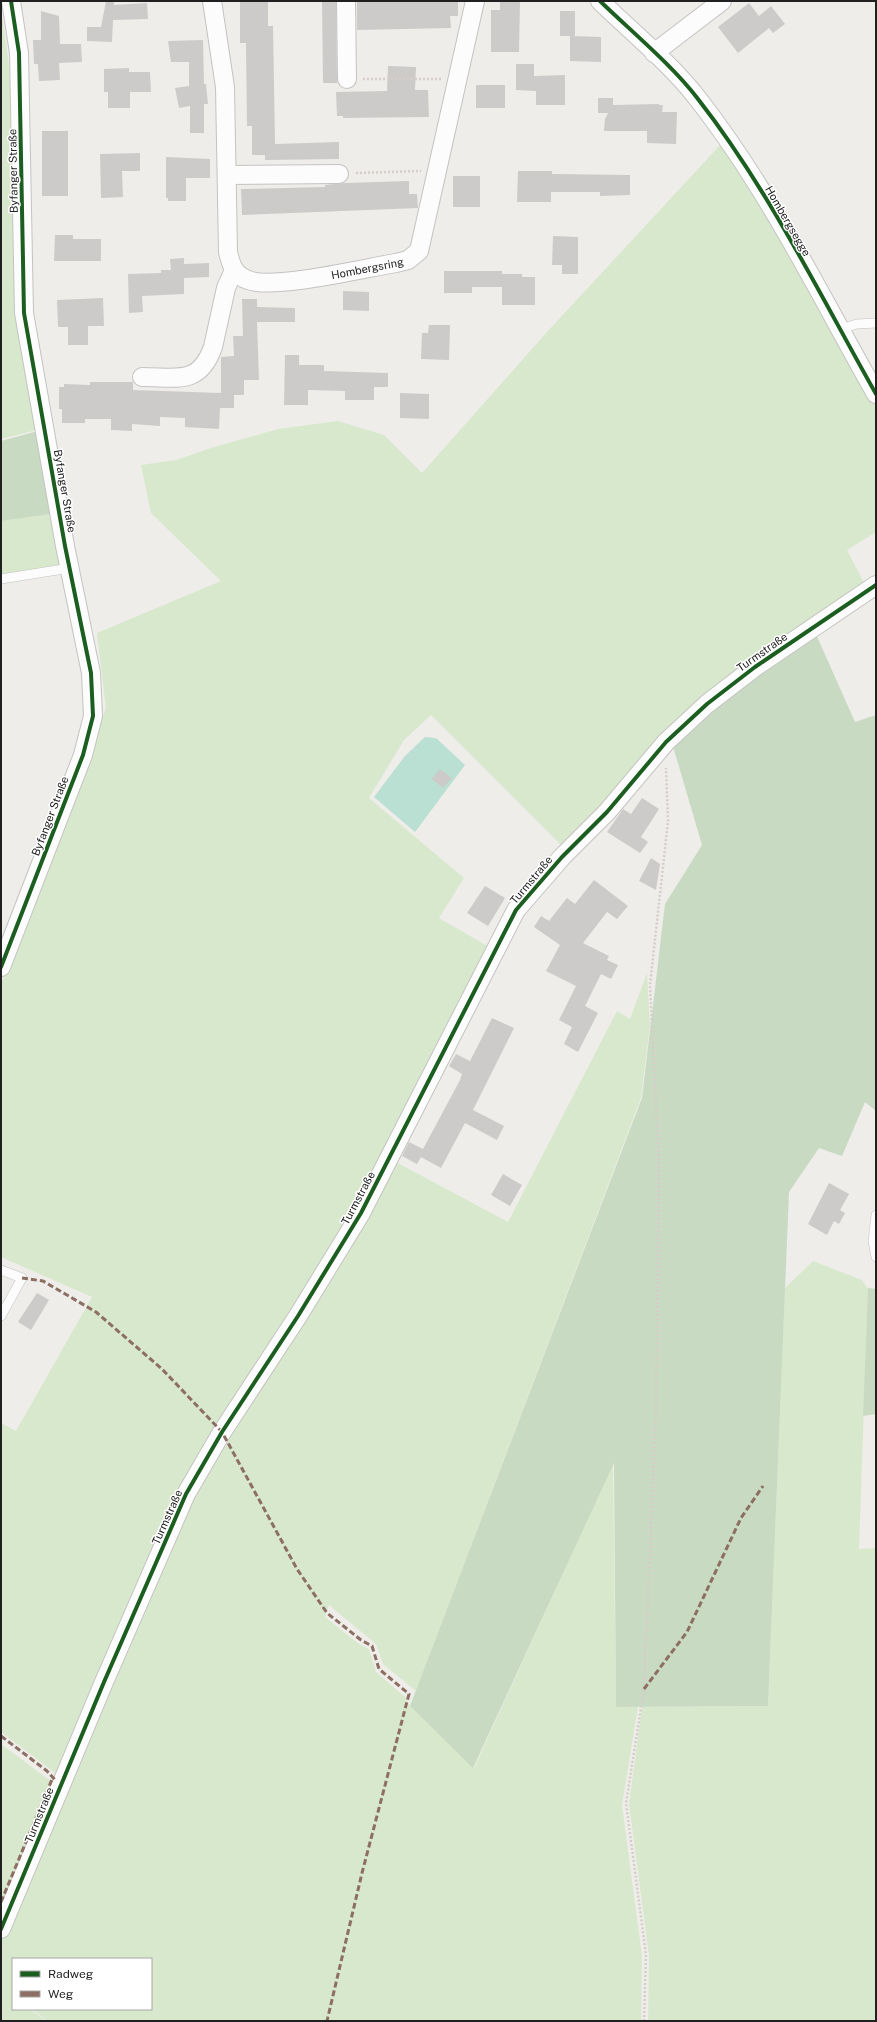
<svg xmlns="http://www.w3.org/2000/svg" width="877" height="2022" font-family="'Public Sans',sans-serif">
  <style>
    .grass { fill: #d8e8cc }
    .forest { fill: #c8dac2 }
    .pitch { fill: #b9e0d3 }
    .building { fill: #cccbc9 }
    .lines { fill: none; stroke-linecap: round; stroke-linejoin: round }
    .lane-casing { stroke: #c4c3c2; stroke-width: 10 }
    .street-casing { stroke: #c4c3c2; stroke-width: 20 }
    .path { stroke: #d6ccc9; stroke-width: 2.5; stroke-dasharray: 2 2; stroke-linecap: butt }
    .lane { stroke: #fcfcfc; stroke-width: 9 }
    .street { stroke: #fcfcfc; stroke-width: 18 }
    .quiet { stroke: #8d6e63; stroke-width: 3; stroke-dasharray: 6 3; stroke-linecap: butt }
    .cycleway-casing { stroke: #fff; stroke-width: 6 }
    .cycleway { stroke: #1b5e20; stroke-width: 4 }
    .labels { text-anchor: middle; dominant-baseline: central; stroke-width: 3; stroke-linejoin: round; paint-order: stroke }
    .street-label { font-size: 11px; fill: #202020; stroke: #fff }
  </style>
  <rect width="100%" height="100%" fill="#eeedea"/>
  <!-- grass -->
  <g class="grass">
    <path d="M1 9 8 57 37 430 1 439Z"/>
    <path d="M722 143 841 341 876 406V532L847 550 865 585 605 805 562 846 431 715 404 740 369 798 464 878 439 918 489 947 352 1216 191 1479 59 1776 1 1732V1423L16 1431 92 1297 1 1257V984L106 708 97 633 221 581 151 513 141 465 176 460 211 448 278 429 338 421 384 435 422 473 547 332Z"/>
    <path d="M52 514 62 565 1 576V521Z"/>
    <path d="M647 973 650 1025 641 1098 416 1691 383 1664 376 1644 329 1605 325 1617 359 1644 369 1649 376 1672 405 1697 410 1706 474 1768 613 1464 616 1707H638L622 1805 642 1956 641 2021H48L31 2009H151V1959H13V2009H29L47 2021H1V1941L4 1933 176 1523 394 1161 508 1222 617 1011 630 1019Z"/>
    <path d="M813 1261 862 1280 868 1289 859 1549 876 1548V2021H648L649 1956 629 1804 642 1707 768 1706 785 1288Z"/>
    <path d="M1 1744 56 1785 1 1919Z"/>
  </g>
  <!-- forest -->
  <g class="forest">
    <path d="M38 431 52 514 1 521V441Z"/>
    <path d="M815 632 855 722 876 715V1111L865 1102 842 1156 819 1148 789 1192 768 1706 616 1707 614 1463 473 1768 410 1706 642 1098 665 904 702 845 672 743 709 708Z"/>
    <path d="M868 1288 876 1289V1414L863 1416Z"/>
  </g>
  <!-- pitch -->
  <path class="pitch" d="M425 737 436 738 465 765 415 832 374 797 405 756Z"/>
  <!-- building -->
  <g class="building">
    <path d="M106 1H114V5L147 3 148 19 113 20 112 42 87 41V27H101Z"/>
    <path d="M240 1H268V26H273L275 144 339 142V159L265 160V155H252V126H247L246 43H240Z"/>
    <path d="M322 1H336L337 83H323Z"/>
    <path d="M450 1 458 2V16H450L451 28 357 30V2Z"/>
    <path d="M500 1H520L519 52H491V10H500Z"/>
    <path d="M749 3 759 16 771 6 785 24 773 33 769 28 738 53 718 27Z"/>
    <path d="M41 11 59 16 60 44H81L82 62 59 63 60 80 39 81 38 64H34L33 40H41Z"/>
    <rect x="560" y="11" width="15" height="25"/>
    <path d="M570 36 601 37V62L570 61Z"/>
    <path d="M203 40 204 84H206L208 104H204V133H190V106L179 108 175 88 189 86V62H171L168 41Z"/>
    <path d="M516 64H534V76L565 75V105H536V91L516 90Z"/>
    <path d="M388 66 416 67 415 90H428L429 117 343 118V116H337L336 92 387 91Z"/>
    <path d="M129 68V72H150L151 92H130V108H108V92H104V69Z"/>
    <rect x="476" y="85" width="29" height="23"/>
    <path d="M598 98H613V105L659 104V105H663L662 112H677L676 144 647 143V131H604L605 119 608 113H598Z"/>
    <rect x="42" y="131" width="26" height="65"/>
    <path d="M140 153V171H122L123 197 101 198 100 154Z"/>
    <path d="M166 157 210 159V178H186V201H168V198H166Z"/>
    <path d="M518 171H552V174L630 175V195L600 196V192H551V202H517Z"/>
    <rect x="453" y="176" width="27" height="31"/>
    <path d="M409 181V194H417L418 208 242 215 241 189 325 187V185L345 183Z"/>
    <path d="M55 235H73V239H101V261H54Z"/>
    <path d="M553 236 578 237V274H562V265H552Z"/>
    <path d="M184 258V264L209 263V277L184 278V294L142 296 143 312 129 313 128 274 161 273V270H171L170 259Z"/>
    <path d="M444 271H502V274H522V277H535V305H502V287H472V293H444Z"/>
    <path d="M343 291 369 292V311L343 310Z"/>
    <path d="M103 298 104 326H88V345H68V327H58L57 300Z"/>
    <path d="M242 299H257V307L295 308V322H257L259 380H244V395H234V408H220L219 429 185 427V418L160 417V426L132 424V431L111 430V419H85V423H62V409H59V387H64V384L90 385V382H133V390L221 393V357L234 356 233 336H243Z"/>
    <path d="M429 325H450L449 360 421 359 422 333H428Z"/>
    <path d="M285 355H299V365H324V371L388 373V387H374V400H345V391L308 390V405H284Z"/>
    <path d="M400 393 429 394V419L400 418Z"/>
    <path d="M440 769 452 778 443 788 432 779Z"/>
    <path d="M642 798 659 809 641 837 648 842 640 853 607 832 623 809 631 814Z"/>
    <path d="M651 858 660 864 656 890 639 881Z"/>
    <path d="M594 880 628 906 617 919 607 912 583 943 609 956 607 960 618 965 611 979 601 974 585 1006 598 1013 578 1052 564 1044 572 1027 559 1020 576 986 546 971 560 945 534 927 541 916 549 921 567 898 575 904Z"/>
    <path d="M485 886 505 898 488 926 467 913Z"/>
    <path d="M492 1018 514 1028 473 1110 504 1126 497 1140 465 1123 441 1168 421 1157 417 1164 402 1156 409 1142 423 1149 460 1080 462 1074 449 1066 456 1054 470 1061Z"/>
    <path d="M503 1174 522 1185 510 1206 491 1195Z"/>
    <path d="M829 1183 849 1194 840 1210 845 1213 839 1224 834 1221 827 1235 808 1224Z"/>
    <path d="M37 1293 49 1300 31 1330 18 1322Z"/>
  </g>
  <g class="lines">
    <defs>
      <g id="lane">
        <path d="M840 329 857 324 876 323"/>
        <path d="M1 579 70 568"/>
        <path d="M876 1215 873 1241 876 1257"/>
        <path d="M1 1270 22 1278 1 1316"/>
      </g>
      <g id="street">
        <path id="s1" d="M212 1 225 87 228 252C231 265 234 275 248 280 274 290 365 268 396 263L408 260 419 251 475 1"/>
        <path d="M346 1 347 79"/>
        <path d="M600 1C632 32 672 65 698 99 769 190 820 295 876 394"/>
        <path d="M654 53 722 1"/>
        <path d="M227 175 339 174"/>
        <path d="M142 377C177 377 199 386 213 347L226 288 234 270"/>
        <path d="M1 967 83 755 93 716 91 673 65 546 24 313 19 53 11 1"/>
        <path d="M1 1929 104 1682 186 1494 222 1432 298 1316 361 1213 516 910 562 857 607 812 666 742 707 704 755 667 876 585"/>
      </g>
    </defs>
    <!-- lane casing -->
    <use href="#lane" class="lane-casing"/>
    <!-- street casing -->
    <use href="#street" class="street-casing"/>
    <!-- path -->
    <g class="path">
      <path d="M363 79H442"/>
      <path d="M356 173 421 171"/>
      <path d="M644 2021 646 1955 626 1803 644 1689 656 1411 659 1164 650 985 668 821 666 768"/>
    </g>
    <!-- lane -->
    <use href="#lane" class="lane"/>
    <!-- street -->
    <use href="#street" class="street"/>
    <!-- quiet -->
    <g class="quiet">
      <path d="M22 1278 43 1281 96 1312 162 1369 222 1432 297 1569 327 1613 361 1640 372 1646 379 1669 409 1694 362 1873 327 2021"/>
      <path d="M644 1689 687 1632 741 1518 763 1486"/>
      <path d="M1 1736 47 1771 56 1781"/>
      <path d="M1 1902 53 1777"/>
    </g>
    <defs>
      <g id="cycleway">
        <path d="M600 1C632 32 672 65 698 99 769 190 820 295 876 394"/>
        <path d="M1 967 83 755 93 716 91 673 65 546 24 313 19 53 11 1"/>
        <path d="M1 1929 104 1682 186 1494 222 1432 298 1316 361 1213 516 910 562 857 607 812 666 742 707 704 755 667 876 585"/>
      </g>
    </defs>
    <!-- cycleway casing -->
    <use href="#cycleway" class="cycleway-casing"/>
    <!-- cycleway -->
    <use href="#cycleway" class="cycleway"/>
  </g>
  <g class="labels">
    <!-- street labels -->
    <g class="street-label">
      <text transform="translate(13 171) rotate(-91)">Byfanger Straße</text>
      <text transform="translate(788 221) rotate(60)">Hombergsegge</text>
      <text stroke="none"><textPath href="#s1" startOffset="409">Hombergsring</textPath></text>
      <text transform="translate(65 491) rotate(80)">Byfanger Straße</text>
      <text transform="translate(762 652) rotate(-35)">Turmstraße</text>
      <text transform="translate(50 816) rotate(-69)">Byfanger Straße</text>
      <text transform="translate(531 880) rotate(-50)">Turmstraße</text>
      <text transform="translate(358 1198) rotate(-62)">Turmstraße</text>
      <text transform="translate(167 1517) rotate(-66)">Turmstraße</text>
      <text transform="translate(39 1815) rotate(-68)">Turmstraße</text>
    </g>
  </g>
  <!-- border -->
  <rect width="877" height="2022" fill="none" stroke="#202020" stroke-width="4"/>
  <!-- legend -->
  <rect x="12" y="1958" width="140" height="52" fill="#ffffff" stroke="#a6a6a6"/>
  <rect x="20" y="1971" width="20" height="6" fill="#1b5e20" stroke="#a6a6a6"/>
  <text x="48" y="1978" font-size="12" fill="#202020">Radweg</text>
  <rect x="20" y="1991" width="20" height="6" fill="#8d6e63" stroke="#a6a6a6"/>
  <text x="48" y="1998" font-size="12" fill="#202020">Weg</text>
</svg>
